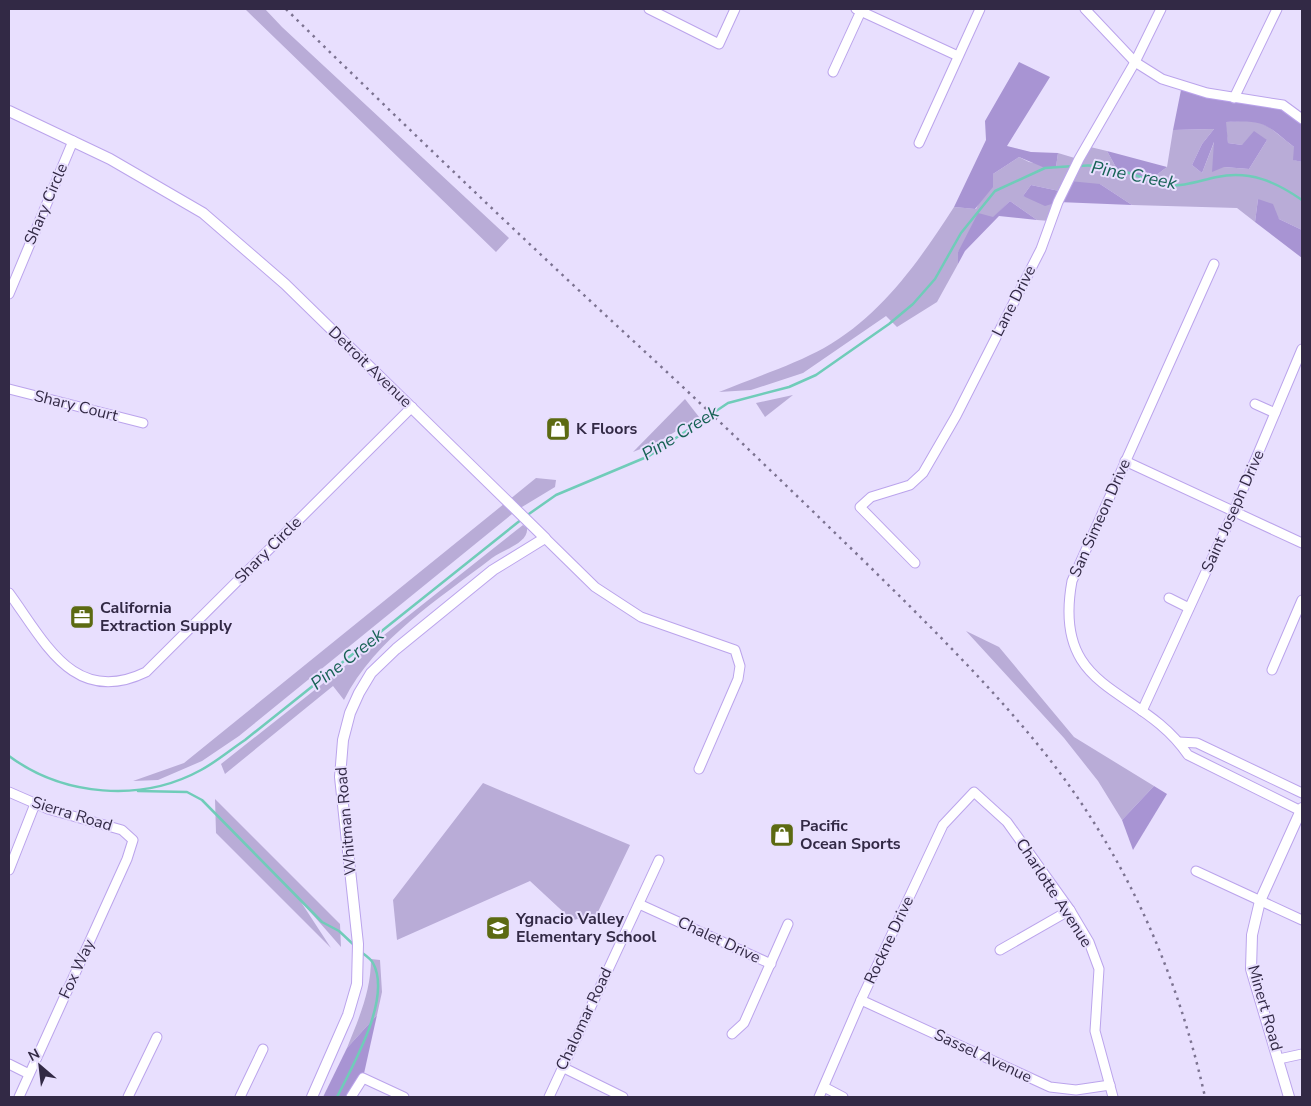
<svg xmlns="http://www.w3.org/2000/svg" width="1311" height="1106" font-family="'Nunito Sans',sans-serif">
  <style>
    .green { fill: #b9acd7 }
    .forest { fill: #a894d3 }
    .lines { fill: none; stroke-linecap: round; stroke-linejoin: round }
    .stream { stroke: #70ccb9; stroke-width: 2.5 }
    .minor-casing { stroke: #bba4ec; stroke-width: 11 }
    .tertiary-casing { stroke: #bba4ec; stroke-width: 12 }
    .minor { stroke: #fff; stroke-width: 9 }
    .tertiary { stroke: #fff; stroke-width: 10 }
    .rail { stroke: #7c7391; stroke-width: 2.5; stroke-dasharray: 2.5 5; stroke-linecap: butt }
    .labels { text-anchor: middle; dominant-baseline: central; stroke-width: 4; stroke-linejoin: round; paint-order: stroke }
    .street-label { font-size: 16px; fill: #322945; stroke: #e8dffe }
    .poi-label { font-size: 16px; font-weight: bold; fill: #322945; stroke: #e8dffe; text-anchor: start }
    .water-label { font-size: 18px; font-style: italic; fill: #176255; stroke: #e8dffe }
  </style>
  <rect width="100%" height="100%" fill="#e8dffe"/>
  <!-- green -->
  <g class="green">
    <path d="M245 9H265L282 27 509 238 496 252Z"/>
    <path d="M1255 120 1269 127 1294 147V160L1302 162V230L1279 219 1258 199 1255 222 1237 208 1132 205 1100 184 1064 192 1031 185 1023 196 1058 202 1050 221 1037 220 1010 201 958 252V264L937 302 897 327 886 316 803 373 751 390 719 392C753 378 793 365 824 348 882 315 919 261 954 207L976 209 993 174 1019 157 1029 162 1056 167 1058 153 1078 159 1086 146 1107 151 1118 171 1150 180 1167 167 1173 130 1214 129 1202 144 1192 165 1202 173 1215 140 1224 167 1249 169 1267 140 1242 145 1228 143 1225 122Z"/>
    <path d="M793 395 765 417 756 403Z"/>
    <path d="M685 399 699 417 660 441 633 452Z"/>
    <path d="M536 478 556 480 555 487 517 510 239 736 202 761 158 780 133 781 184 763Z"/>
    <path d="M523 525 527 528C529 543 503 550 492 558 439 599 375 639 344 700L333 686 225 774 221 764Z"/>
    <path d="M966 631 999 647 1074 737 1154 786 1122 820 1098 781 1064 738Z"/>
    <path d="M483 783 630 845 596 916 572 920 530 881 397 940 393 900Z"/>
    <path d="M215 799 340 924 341 947 299 899 331 948 216 833Z"/>
    <path d="M371 959 380 960 382 992 377 1015 347 1048C359 1018 371 991 371 959Z"/>
  </g>
  <!-- forest -->
  <g class="forest">
    <path d="M1019 62 1050 77 1007 146 1031 152 1058 153 1056 167 1045 168 1019 157 993 174V187L975 209 954 207 986 140 985 121Z"/>
    <path d="M1182 85 1283 105 1302 119V162L1293 160 1294 147C1264 123 1265 120 1226 122L1228 143 1242 145 1254 131 1267 140 1249 169 1224 167 1212 172 1214 142 1202 173 1192 165 1202 144 1214 129 1173 130Z"/>
    <path d="M1107 151 1167 167 1150 180 1118 171Z"/>
    <path d="M1069 181 1100 184 1132 205 1058 202 1045 206 1023 196 1031 185 1064 192Z"/>
    <path d="M1258 199 1273 204 1279 219 1302 230V258L1255 222Z"/>
    <path d="M1010 201 1037 220 999 216 965 251 958 264V252L978 213 993 217Z"/>
    <path d="M1154 786 1167 794 1133 850 1122 820Z"/>
    <path d="M377 1015 363 1078 351 1097H323L347 1048Z"/>
  </g>
  <g class="lines">
    <!-- stream -->
    <g class="stream">
      <path d="M1079 166C1097 164 1118 169 1135 175 1145 178 1155 184 1164 185 1184 187 1198 181 1217 177 1250 170 1276 182 1302 200"/>
      <path d="M526 516 556 495 649 456 728 403 789 387 816 375 889 324 913 304 935 279 961 233 995 191 1045 168 1074 166"/>
      <path d="M9 756C63 796 141 803 201 770 216 762 230 750 245 740L522 519"/>
      <path d="M138 791 187 792 202 800 322 922 339 931 354 945"/>
      <path d="M337 1097C353 1065 392 998 373 963 371 959 365 955 361 952"/>
    </g>
    <defs>
      <g id="minor">
        <path d="M649 9 719 44 735 9"/>
        <path d="M856 9 958 56"/>
        <path d="M1085 9 1135 62 1162 79 1207 93 1283 105 1302 119"/>
        <path d="M833 72 861 11"/>
        <path d="M1234 98 1277 9"/>
        <path d="M919 143 980 9"/>
        <path d="M1214 264 1072 581C1051 695 1141 685 1188 755L1301 811"/>
        <path d="M9 294 73 141"/>
        <path d="M9 389 143 423"/>
        <path d="M1255 404 1275 413"/>
        <path d="M1125 461 1302 543"/>
        <path d="M545 538 595 587 641 617 735 650 740 666 738 679 699 769"/>
        <path d="M915 563 860 507 871 497 910 485 923 473 956 416 1041 249 1058 202 1079 159 1135 62 1161 9"/>
        <path d="M9 593C45 642 74 707 146 672L412 407"/>
        <path d="M1169 598 1189 608"/>
        <path d="M1272 670 1302 600"/>
        <path d="M1142 711 1233 513 1302 349"/>
        <path d="M1179 742 1197 743 1302 793"/>
        <path d="M9 792 48 809 122 830 133 840 127 859 19 1097"/>
        <path d="M9 870 35 804"/>
        <path d="M1196 871 1302 920"/>
        <path d="M639 904 771 964"/>
        <path d="M1000 950 1070 910"/>
        <path d="M861 1000 1050 1087 1076 1090 1110 1085"/>
        <path d="M732 1034 744 1023 788 924"/>
        <path d="M1279 1059 1302 1054"/>
        <path d="M9 1064 29 1074"/>
        <path d="M562 1067 623 1097"/>
        <path d="M824 1087 843 1097"/>
        <path d="M128 1097 157 1037"/>
        <path d="M240 1097 263 1049"/>
        <path d="M351 1097 363 1078 404 1097"/>
        <path d="M549 1097 659 860"/>
        <path d="M819 1097 861 1000 943 825 974 792 1007 822 1070 910 1089 942 1099 969 1095 1031 1113 1097"/>
      </g>
      <g id="tertiary">
        <path d="M9 111 110 159 203 213 285 284 545 538 493 570 396 649 371 673 359 693 350 713 343 740 340 777 358 944 357 984 348 1015 312 1097"/>
        <path d="M1289 1097 1251 969 1252 935 1260 901 1302 808"/>
      </g>
    </defs>
    <!-- minor casing -->
    <use href="#minor" class="minor-casing"/>
    <!-- tertiary casing -->
    <use href="#tertiary" class="tertiary-casing"/>
    <!-- minor -->
    <use href="#minor" class="minor"/>
    <!-- tertiary -->
    <use href="#tertiary" class="tertiary"/>
    <!-- rail -->
    <path class="rail" d="M286 9C407 128 529 245 654 360 725 426 794 493 864 561 926 622 989 684 1043 751 1124 852 1177 971 1205 1097"/>
  </g>
  <!-- icons -->
  <defs>
    <symbol id="shop-square" viewBox="-11 -11 22 22"><rect x="-9" y="-9" width="18" height="18" rx="4" fill="#5c6a12" stroke="#e8dffe"/><path d="M-5-2.5h2.3a2.7 3.5 0 0 1 5.4 0H5L5.5 6h-11ZM-1.5-2.5h3a1.5 2.3 0 0 0-3 0Z" fill="#fff"/></symbol>
    <symbol id="office-square" viewBox="-11 -11 22 22"><rect x="-9" y="-9" width="18" height="18" rx="4" fill="#5c6a12" stroke="#e8dffe"/><path d="M-6-3h4V-5.5h4V-3h4V5H-6ZM-1-4.5V-3h2v-1.5ZM-6 0V1H6V0Z" fill="#fff"/></symbol>
    <symbol id="school-square" viewBox="-11 -11 22 22"><rect x="-9" y="-9" width="18" height="18" rx="4" fill="#5c6a12" stroke="#e8dffe"/><path d="M0-5L7-2L0 1L-7-2ZM-4 1L0 2.5L4 1V4Q0 6-4 4Z" fill="#fff"/></symbol>
  </defs>
  <g fill-rule="evenodd">
    <use href="#shop-square" x="544" y="415" width="28" height="28"/>
    <use href="#office-square" x="68" y="603" width="28" height="28"/>
    <use href="#shop-square" x="768" y="821" width="28" height="28"/>
    <use href="#school-square" x="484" y="914" width="28" height="28"/>
  </g>
  <g class="labels">
    <!-- street labels -->
    <g class="street-label">
      <text transform="translate(46 204) rotate(-67)">Shary Circle</text>
      <text transform="translate(1014 301) rotate(-63)">Lane Drive</text>
      <text transform="translate(370 367) rotate(44)">Detroit Avenue</text>
      <text transform="translate(76 406) rotate(14)">Shary Court</text>
      <text transform="translate(1233 511) rotate(-66)">Saint Joseph Drive</text>
      <text transform="translate(1100 518) rotate(-66)">San Simeon Drive</text>
      <text transform="translate(268 550) rotate(-45)">Shary Circle</text>
      <text transform="translate(72 814) rotate(17)">Sierra Road</text>
      <text transform="translate(346 821) rotate(-95)">Whitman Road</text>
      <text transform="translate(1054 893) rotate(57)">Charlotte Avenue</text>
      <text transform="translate(719 940) rotate(25)">Chalet Drive</text>
      <text transform="translate(889 940) rotate(-65)">Rockne Drive</text>
      <text transform="translate(77 969) rotate(-65)">Fox Way</text>
      <text transform="translate(1265 1008) rotate(74)">Minert Road</text>
      <text transform="translate(584 1019) rotate(-65)">Chalomar Road</text>
      <text transform="translate(983 1056) rotate(25)">Sassel Avenue</text>
    </g>
    <!-- poi labels -->
    <g class="poi-label">
      <text x="576" y="429">K Floors</text>
      <text x="100" y="608">California<tspan x="100" dy="18">Extraction Supply</tspan></text>
      <text x="800" y="826">Pacific<tspan x="800" dy="18">Ocean Sports</tspan></text>
      <text x="516" y="919">Ygnacio Valley<tspan x="516" dy="18">Elementary School</tspan></text>
    </g>
    <!-- water labels -->
    <g class="water-label">
      <text transform="translate(1134 175) rotate(11)">Pine Creek</text>
      <text transform="translate(680 433) rotate(-32)">Pine Creek</text>
      <text transform="translate(347 659) rotate(-38)">Pine Creek</text>
    </g>
  </g>
  <!-- border -->
  <rect width="1311" height="1106" fill="none" stroke="#322945" stroke-width="20"/>
  <!-- north arrow -->
  <g transform="translate(40 1066) rotate(332)" stroke="#e8dffe" stroke-width="4" paint-order="stroke">
  <path d="M0-4L9 19L0 12L-9 19Z" fill="#322945"/>
  <text y="-8" font-size="14" font-weight="bold" text-anchor="middle" fill="#322945">N</text>
  </g>
</svg>
